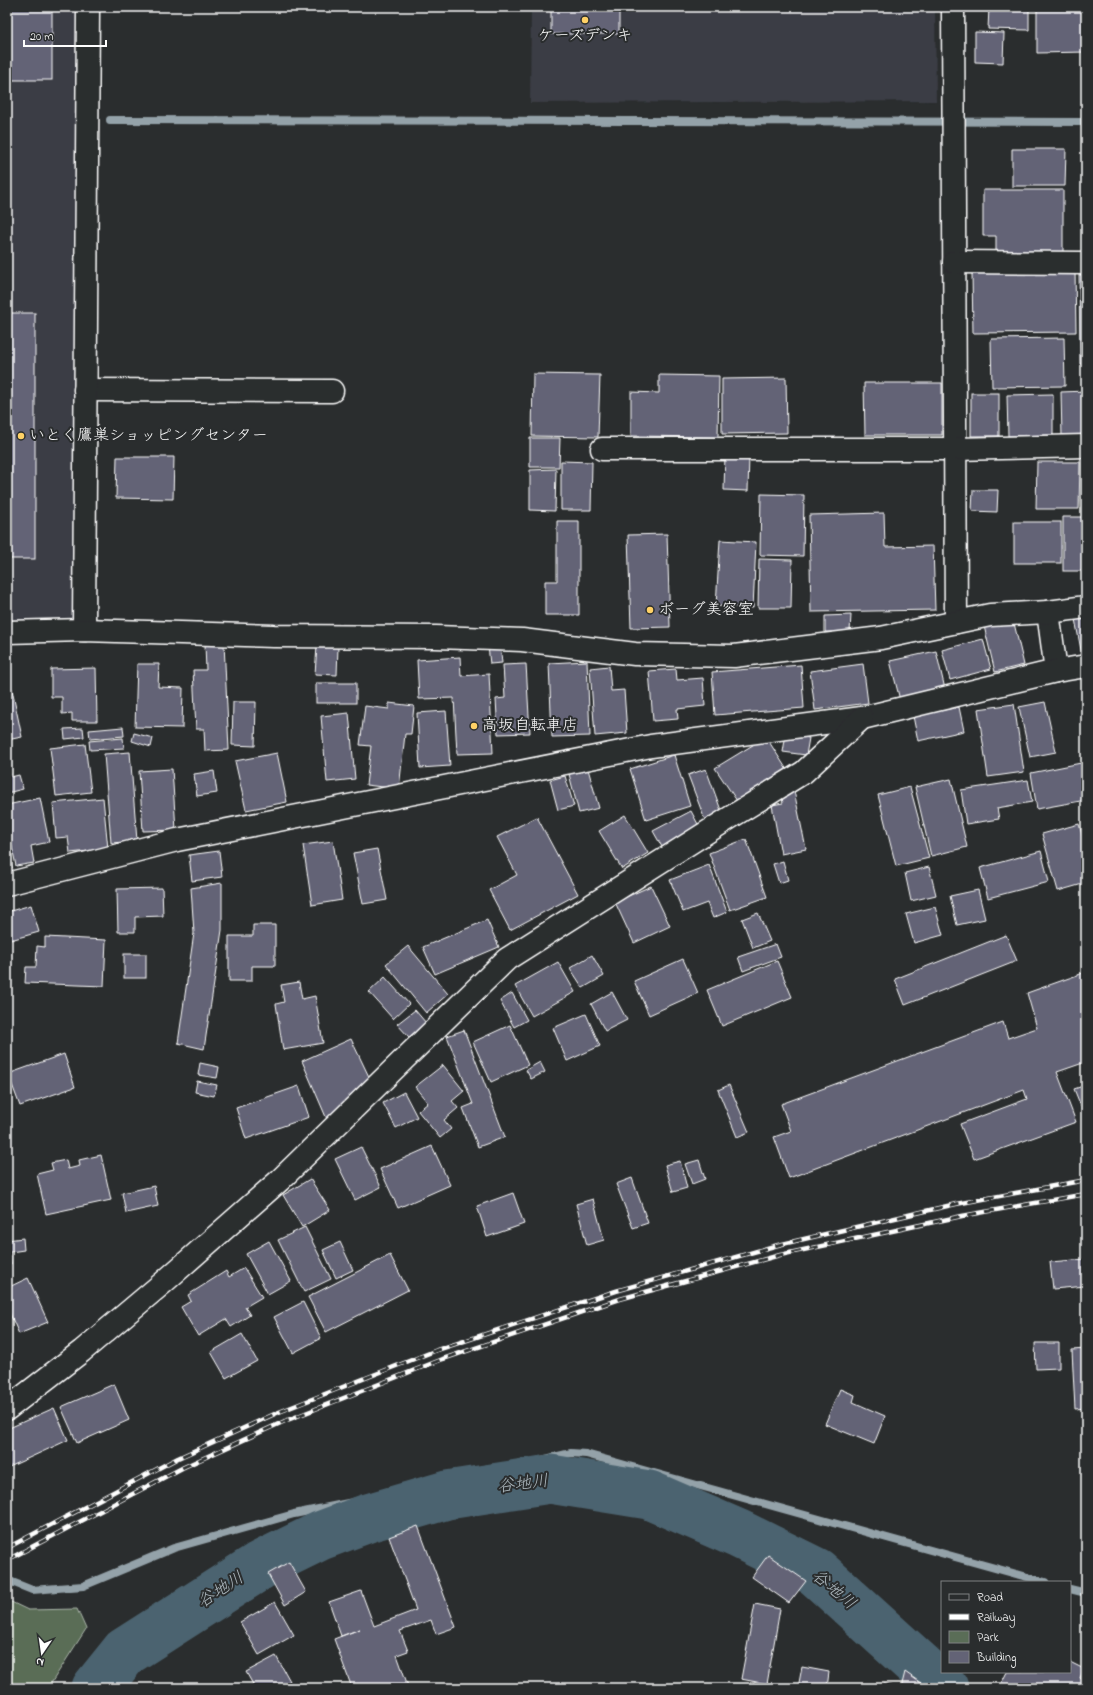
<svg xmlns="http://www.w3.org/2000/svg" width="1093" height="1695" font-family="'Indie Flower','Klee One',sans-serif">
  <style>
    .built { fill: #3b3d44 }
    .green { fill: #5a6d57; stroke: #acb6ab }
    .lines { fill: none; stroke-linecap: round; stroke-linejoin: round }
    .stream { stroke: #94a2a9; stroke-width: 8 }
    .river { stroke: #4c6470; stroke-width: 49 }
    .building { fill: #636376; stroke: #fff }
    .street-casing { stroke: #fff; stroke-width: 25 }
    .street { stroke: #2a2d2e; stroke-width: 22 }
    .rail-casing { stroke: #fff; stroke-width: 4.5 }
    .rail { stroke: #2a2d2e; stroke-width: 3; stroke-dasharray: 9; stroke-linecap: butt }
    .poi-dot { fill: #ffd166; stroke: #2a2d2e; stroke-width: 1.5 }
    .labels { text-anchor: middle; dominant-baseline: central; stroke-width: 4; stroke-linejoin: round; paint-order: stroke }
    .poi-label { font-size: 16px; fill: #fff; stroke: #2a2d2e; text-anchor: start }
    .water-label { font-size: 17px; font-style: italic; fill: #aeb9bf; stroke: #2a2d2e }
  </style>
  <rect width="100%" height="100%" fill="#2a2d2e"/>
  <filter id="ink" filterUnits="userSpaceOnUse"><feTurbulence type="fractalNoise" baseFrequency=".025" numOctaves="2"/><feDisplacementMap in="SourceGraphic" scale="8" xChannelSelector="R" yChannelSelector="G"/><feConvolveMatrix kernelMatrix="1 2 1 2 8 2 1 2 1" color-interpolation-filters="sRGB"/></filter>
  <g filter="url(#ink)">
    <!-- built -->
    <g class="built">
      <path d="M7 7H88L84 630 7 626Z"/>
      <path d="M531 7H935L936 101 530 103Z"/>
    </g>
    <!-- green -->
    <path class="green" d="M7 1600 28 1610 77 1609 86 1629 48 1688H7Z"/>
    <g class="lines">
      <!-- stream -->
      <g class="stream">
        <path d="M110 120 1086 122"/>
        <path d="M7 1580 32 1590 83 1586 174 1548 294 1514 417 1489 571 1453 586 1454 1045 1582"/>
        <path d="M1070 1589 1086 1593"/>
      </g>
      <!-- river -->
      <path class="river" d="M96 1688 125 1652 261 1565 320 1536 368 1518 447 1495 550 1479 649 1495 739 1534 816 1572 944 1688"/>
    </g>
    <!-- building -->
    <g class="building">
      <rect x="7" y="7" width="45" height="73"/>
      <rect x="551" y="7" width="68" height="27"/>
      <path d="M989 7H1029V30L988 29Z"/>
      <path d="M1037 7H1086V52L1037 53Z"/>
      <path d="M975 32 1004 33 1003 63 975 62Z"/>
      <path d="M1012 149H1066L1065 186H1012Z"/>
      <path d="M983 190H1063V252H996V236H983Z"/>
      <path d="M1079 270H1086V364H1080Z"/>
      <path d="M1075 272 1076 332 973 333 972 273Z"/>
      <rect x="7" y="313" width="28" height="246"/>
      <path d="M1064 338 1065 386 992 387 991 339Z"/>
      <path d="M533 374 600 375 598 437 532 436Z"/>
      <path d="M659 375 719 376 718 437 631 436V392L659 393Z"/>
      <path d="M786 378 787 433 722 434V379Z"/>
      <path d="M864 383H942V435H865Z"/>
      <path d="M1086 391V437H1062L1061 392Z"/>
      <rect x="971" y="393" width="28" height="43"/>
      <path d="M1053 394V435L1008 436 1007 395Z"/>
      <path d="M530 438H560L559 467H530Z"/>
      <path d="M725 455H749L748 491 724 490Z"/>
      <path d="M117 457H174L173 499 116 498Z"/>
      <path d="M561 461 592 462 591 510H561Z"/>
      <path d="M1037 462H1080L1079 509H1036Z"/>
      <path d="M556 469 555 511 530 510V470Z"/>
      <path d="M973 490H998L997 512 972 511Z"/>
      <path d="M761 494 804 495 803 556 760 555Z"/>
      <path d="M884 513 885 547 933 546 935 610 811 612 809 515Z"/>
      <rect x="1063" y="517" width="23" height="54"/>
      <path d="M557 521H579V615H545V581H557Z"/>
      <rect x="1014" y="522" width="47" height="41"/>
      <path d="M667 534 670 627 631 628 628 535Z"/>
      <path d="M720 540 756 542 753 608 716 606Z"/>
      <path d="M759 559 792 560 791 608H758Z"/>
      <path d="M851 615 850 632H825V616Z"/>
      <path d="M1086 617V654L1082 655 1075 619Z"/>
      <path d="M1013 619 1024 665 995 672 984 626Z"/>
      <path d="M983 639 991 669 950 680 942 650Z"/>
      <path d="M224 643 229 750 205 751 204 729H196L193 670H206L205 644Z"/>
      <path d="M500 645 502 663 490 664 488 646Z"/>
      <path d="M317 646 338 647 337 675 315 674Z"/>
      <path d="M936 651 945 689 900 700 890 661Z"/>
      <path d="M460 657 461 676 489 674 493 753 457 754 454 698 419 699 417 660Z"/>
      <path d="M587 661 590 736 552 737 549 663Z"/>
      <path d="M137 664H159L158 687 183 688 182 728 135 727Z"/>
      <path d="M526 664 530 733 498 734 496 699 505 698 503 665Z"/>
      <path d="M863 664 868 703 815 710 810 671Z"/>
      <path d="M801 665 804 708 715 715 712 672Z"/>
      <path d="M609 666 611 691 624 690 627 733 595 736 590 668Z"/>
      <path d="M96 668 97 721H72V713L62 714V697H51V669Z"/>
      <path d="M676 669 677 680 703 678 705 706 677 709 678 719 653 721 649 671Z"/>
      <path d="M7 671H8L22 737 7 740Z"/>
      <rect x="316" y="683" width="40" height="20"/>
      <path d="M233 702H256L255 746 232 745Z"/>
      <path d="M1045 702 1056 752 1030 757 1019 707Z"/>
      <path d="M389 703 414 706 411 734H405L399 789 366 785 371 746 360 745 365 706 389 709Z"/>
      <path d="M1014 704 1024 772 988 777 978 709Z"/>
      <path d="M959 707 964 731 918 741 913 716Z"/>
      <path d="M446 711 450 766 420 768 417 713Z"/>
      <path d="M349 713 355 779 327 782 321 716Z"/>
      <path d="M123 727 124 736 90 739 89 730Z"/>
      <path d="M83 728 84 737 65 739 64 729Z"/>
      <path d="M134 733 153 738 151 747 132 741Z"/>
      <path d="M786 734 809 738 806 755 783 752Z"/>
      <path d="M766 737 789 773 739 804 715 768Z"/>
      <path d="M123 738 124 748 90 750 89 741Z"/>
      <path d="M85 744 91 792 56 796 50 748Z"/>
      <path d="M130 752 137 841 111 843 104 754Z"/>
      <path d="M277 753 287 802 246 810 235 761Z"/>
      <path d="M674 755 690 806 646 820 630 769Z"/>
      <path d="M1086 762V800L1037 809 1031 773Z"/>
      <path d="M7 764 11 777 19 775 23 789 7 793Z"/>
      <path d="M172 769 176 830 143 831 139 771Z"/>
      <path d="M588 769 599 808 579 813 569 774Z"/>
      <path d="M706 769 722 813 705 820 688 775Z"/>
      <path d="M214 771 217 793 197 796 194 774Z"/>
      <path d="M565 776 574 806 558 810 550 780Z"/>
      <path d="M951 779 967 847 931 856 915 787Z"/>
      <path d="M1028 780 1032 802 997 808 999 819 966 824 961 790Z"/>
      <path d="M793 786 806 849 781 854 772 805 783 803 780 789Z"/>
      <path d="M910 787 929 858 896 866 878 795Z"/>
      <path d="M40 798 49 842 31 846 34 863 16 866 7 823V805Z"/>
      <path d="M103 798 108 849 70 853 68 837 56 838 53 803Z"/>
      <path d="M691 811 700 828 662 847 653 831Z"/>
      <path d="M625 815 648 853 622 869 599 831Z"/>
      <path d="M537 817 578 894 510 930 489 890 517 875 497 837Z"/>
      <path d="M1079 824 1086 849V883L1058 891 1042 834Z"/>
      <path d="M746 839 767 897 730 910 709 853Z"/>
      <path d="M333 841 342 900 312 905 303 845Z"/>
      <path d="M7 845 12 868 7 869Z"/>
      <path d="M377 849 387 900 363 904 353 853Z"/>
      <path d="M219 851 222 877 192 881 189 855Z"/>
      <path d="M1041 851 1049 882 988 898 980 868Z"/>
      <path d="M783 861 788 880 779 883 773 864Z"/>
      <path d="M709 865 727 912 713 918 707 903 683 912 670 880Z"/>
      <path d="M929 867 936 895 911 901 905 873Z"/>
      <path d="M222 883V930L204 1049 178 1043 194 933 191 888Z"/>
      <path d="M651 886 670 926 634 943 615 902Z"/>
      <path d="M162 888 163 916 135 917V932H118L117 889Z"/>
      <path d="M978 890 985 919 957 925 950 896Z"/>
      <path d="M31 905 39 932 7 941V912Z"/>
      <path d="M935 907 943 935 914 943 906 914Z"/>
      <path d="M758 913 770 941 753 948 742 919Z"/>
      <path d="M487 920 499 947 435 974 423 947Z"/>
      <path d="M253 925H275V966H252V981H229V936H253Z"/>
      <path d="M1006 935 1017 961 905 1005 895 979Z"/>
      <path d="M45 937 106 940 104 986 25 983 26 967H36L37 946 45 947Z"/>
      <path d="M776 944 781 957 743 971 738 957Z"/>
      <path d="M408 946 448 994 426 1013 386 964Z"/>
      <rect x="124" y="954" width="22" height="24"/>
      <path d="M592 955 604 976 583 988 570 968Z"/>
      <path d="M683 959 698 993 649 1015 634 981Z"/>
      <path d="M777 961 792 997 722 1026 707 990Z"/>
      <path d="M558 962 575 992 532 1016 515 986Z"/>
      <path d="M1086 972V1062L1057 1072 1076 1122 974 1159 960 1124 1027 1099 1024 1090 789 1178 774 1137 791 1131 781 1104 1003 1022 1008 1038 1037 1028 1027 993Z"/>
      <path d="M385 977 409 1004 393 1019 369 992Z"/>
      <path d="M299 982 302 999 315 996 323 1043 283 1050 276 1004 284 1002 281 985Z"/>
      <path d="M612 992 627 1020 605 1031 591 1004Z"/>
      <path d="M512 993 527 1020 514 1027 500 1001Z"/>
      <path d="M415 1010 426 1023 409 1037 397 1024Z"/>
      <path d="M586 1014 600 1046 567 1061 553 1028Z"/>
      <path d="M510 1025 528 1065 491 1082 473 1042Z"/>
      <path d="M464 1030 505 1137 478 1147 463 1108 473 1104 447 1036Z"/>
      <path d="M351 1039 372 1083 329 1124 302 1061Z"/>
      <path d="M64 1054 75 1087 20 1106 8 1074Z"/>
      <path d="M540 1062 545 1072 531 1079 526 1070Z"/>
      <path d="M200 1063 219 1067 217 1078 198 1075Z"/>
      <path d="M443 1065 464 1091 452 1101 458 1108 444 1120 451 1129 440 1138 418 1111 428 1103 415 1087Z"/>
      <path d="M197 1081 217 1085 214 1096 195 1092Z"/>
      <path d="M729 1085 749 1132 737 1137 718 1090Z"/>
      <path d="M1086 1085V1116H1085L1074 1089Z"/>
      <path d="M299 1086 309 1117 246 1139 236 1108Z"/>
      <path d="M404 1092 417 1117 396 1128 383 1103Z"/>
      <path d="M432 1146 450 1185 398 1208 380 1169Z"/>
      <path d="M361 1147 381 1187 355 1200 335 1159Z"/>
      <path d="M101 1155 111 1200 46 1214 37 1174 53 1170 51 1163 66 1160 68 1169 80 1166 79 1160Z"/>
      <path d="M699 1160 705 1179 692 1184 685 1164Z"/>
      <path d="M680 1161 687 1188 673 1192 665 1165Z"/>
      <path d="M632 1178 648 1223 633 1228 616 1184Z"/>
      <path d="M310 1179 330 1210 302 1227 283 1195Z"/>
      <path d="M154 1186 158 1206 126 1213 122 1193Z"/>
      <path d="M513 1193 524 1224 487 1237 477 1206Z"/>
      <path d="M593 1199 604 1240 587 1245 576 1204Z"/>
      <path d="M305 1227 331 1279 304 1292 278 1240Z"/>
      <path d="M23 1238 24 1250 10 1252 11 1264H7V1240Z"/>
      <path d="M269 1241 291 1281 268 1294 246 1254Z"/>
      <path d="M340 1242 353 1270 336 1278 323 1250Z"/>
      <path d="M390 1255 408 1290 326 1332 308 1297Z"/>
      <path d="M1086 1259V1286L1053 1289 1050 1262Z"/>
      <path d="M244 1268 262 1297 245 1307 250 1315 231 1327 226 1319 198 1336 181 1307 191 1301 188 1295 226 1271 229 1277Z"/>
      <path d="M28 1278 48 1322 19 1334 7 1307V1288Z"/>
      <path d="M303 1302 321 1338 293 1353 274 1317Z"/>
      <path d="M242 1334 257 1361 226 1378 211 1352Z"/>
      <path d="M1035 1343H1059V1368L1036 1369Z"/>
      <path d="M1086 1349V1408L1075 1409 1072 1350Z"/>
      <path d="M114 1384 129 1420 77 1443 61 1407Z"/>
      <path d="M840 1389 855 1395 853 1402 885 1416 874 1444 825 1424Z"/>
      <path d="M54 1408 68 1440 7 1468V1429Z"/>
      <path d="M418 1526 456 1627 436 1634 431 1620 400 1631 408 1651 397 1655 408 1686 402 1688H352L334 1639 360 1629 341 1636 329 1602 361 1591 374 1626 416 1610 389 1537Z"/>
      <path d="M768 1555 806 1581 789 1603 752 1577Z"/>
      <path d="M289 1562 306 1592 285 1605 268 1574Z"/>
      <path d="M275 1602 294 1635 259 1655 240 1622Z"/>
      <path d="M755 1604 780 1609 767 1684 741 1679Z"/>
      <path d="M276 1656 290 1681 282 1686 283 1688H255L246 1672Z"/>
      <path d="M1070 1662 1084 1669 1080 1678 1086 1681V1688H999L1007 1672H1070Z"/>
      <path d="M802 1667 829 1672 827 1688H798Z"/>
      <path d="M905 1672 928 1688H901Z"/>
      <path d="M883 1684 899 1688H882Z"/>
    </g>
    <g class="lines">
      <defs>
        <g id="street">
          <path d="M953 7 956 622"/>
          <path d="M954 262 1086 263"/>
          <path d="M85 390 332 391"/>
          <path d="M602 449H955L1086 446"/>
          <path d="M1048 612 1056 671"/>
          <path d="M84 630 88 7"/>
          <path d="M7 632 84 630 274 636 436 637 522 640 635 654 734 656 881 638 990 615 1048 612 1086 607"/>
          <path d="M7 884 177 840 651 746 862 718 1056 671 1086 666"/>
          <path d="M7 1409 82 1351 164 1282 280 1180 507 959 731 817 804 772 862 718"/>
        </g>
      </defs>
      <!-- street casing -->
      <use href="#street" class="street-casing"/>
      <!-- street -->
      <use href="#street" class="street"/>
      <defs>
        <g id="rail">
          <path d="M7 1548 178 1458 279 1412 437 1350 616 1291 778 1245 956 1204 1086 1180"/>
          <path d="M7 1560 184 1467 285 1421 443 1359 620 1299 780 1255 962 1216 1086 1194"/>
        </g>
      </defs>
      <!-- rail casing -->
      <use href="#rail" class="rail-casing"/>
      <!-- rail -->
      <use href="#rail" class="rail"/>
    </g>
  </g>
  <!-- markers -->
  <g class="poi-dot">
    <circle cx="585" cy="20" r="4"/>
    <circle cx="21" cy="436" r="4"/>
    <circle cx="650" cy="610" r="4"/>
    <circle cx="474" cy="726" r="4"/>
  </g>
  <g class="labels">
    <!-- poi labels -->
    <g class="poi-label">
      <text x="585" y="36" text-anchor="middle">ケーズデンキ</text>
      <text x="29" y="436">いとく鷹巣ショッピングセンター</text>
      <text x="658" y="610">ボーグ美容室</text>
      <text x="482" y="726">高坂自転車店</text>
    </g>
    <!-- water labels -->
    <g class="water-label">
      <text transform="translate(523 1484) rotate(-7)">谷地川</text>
      <text transform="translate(221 1590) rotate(-33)">谷地川</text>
      <text transform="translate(834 1590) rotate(40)">谷地川</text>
    </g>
  </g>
  <!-- margin -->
  <rect width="1093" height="1695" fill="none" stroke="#2a2d2e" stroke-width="24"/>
  <rect x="12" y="12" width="1069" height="1671" fill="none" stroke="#fff" stroke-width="1.5" filter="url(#ink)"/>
  <!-- legend -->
  <rect x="941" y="1581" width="130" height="92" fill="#2a2d2e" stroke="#7f8182"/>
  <rect x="949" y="1594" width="20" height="6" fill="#2a2d2e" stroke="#7f8182"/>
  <text x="977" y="1601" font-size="12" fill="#ffffff">Road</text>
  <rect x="949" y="1614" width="20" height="6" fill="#ffffff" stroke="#7f8182"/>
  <text x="977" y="1621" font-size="12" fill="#ffffff">Railway</text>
  <rect x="949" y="1631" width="20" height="12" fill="#5a6d57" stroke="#7f8182"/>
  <text x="977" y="1641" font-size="12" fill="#ffffff">Park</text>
  <rect x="949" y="1651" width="20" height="12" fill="#636376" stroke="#7f8182"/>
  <text x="977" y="1661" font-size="12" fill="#ffffff">Building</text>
  <!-- north arrow -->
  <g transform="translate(42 1653) rotate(193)" stroke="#2a2d2e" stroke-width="3" paint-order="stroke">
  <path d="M0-3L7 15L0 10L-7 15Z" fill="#ffffff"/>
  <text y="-6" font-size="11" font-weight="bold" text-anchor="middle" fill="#ffffff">N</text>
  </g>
  <!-- scale -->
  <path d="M24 40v6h82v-6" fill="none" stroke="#ffffff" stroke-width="2"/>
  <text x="30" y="40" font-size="12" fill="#ffffff" stroke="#2a2d2e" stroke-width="3" paint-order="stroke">20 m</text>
</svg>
